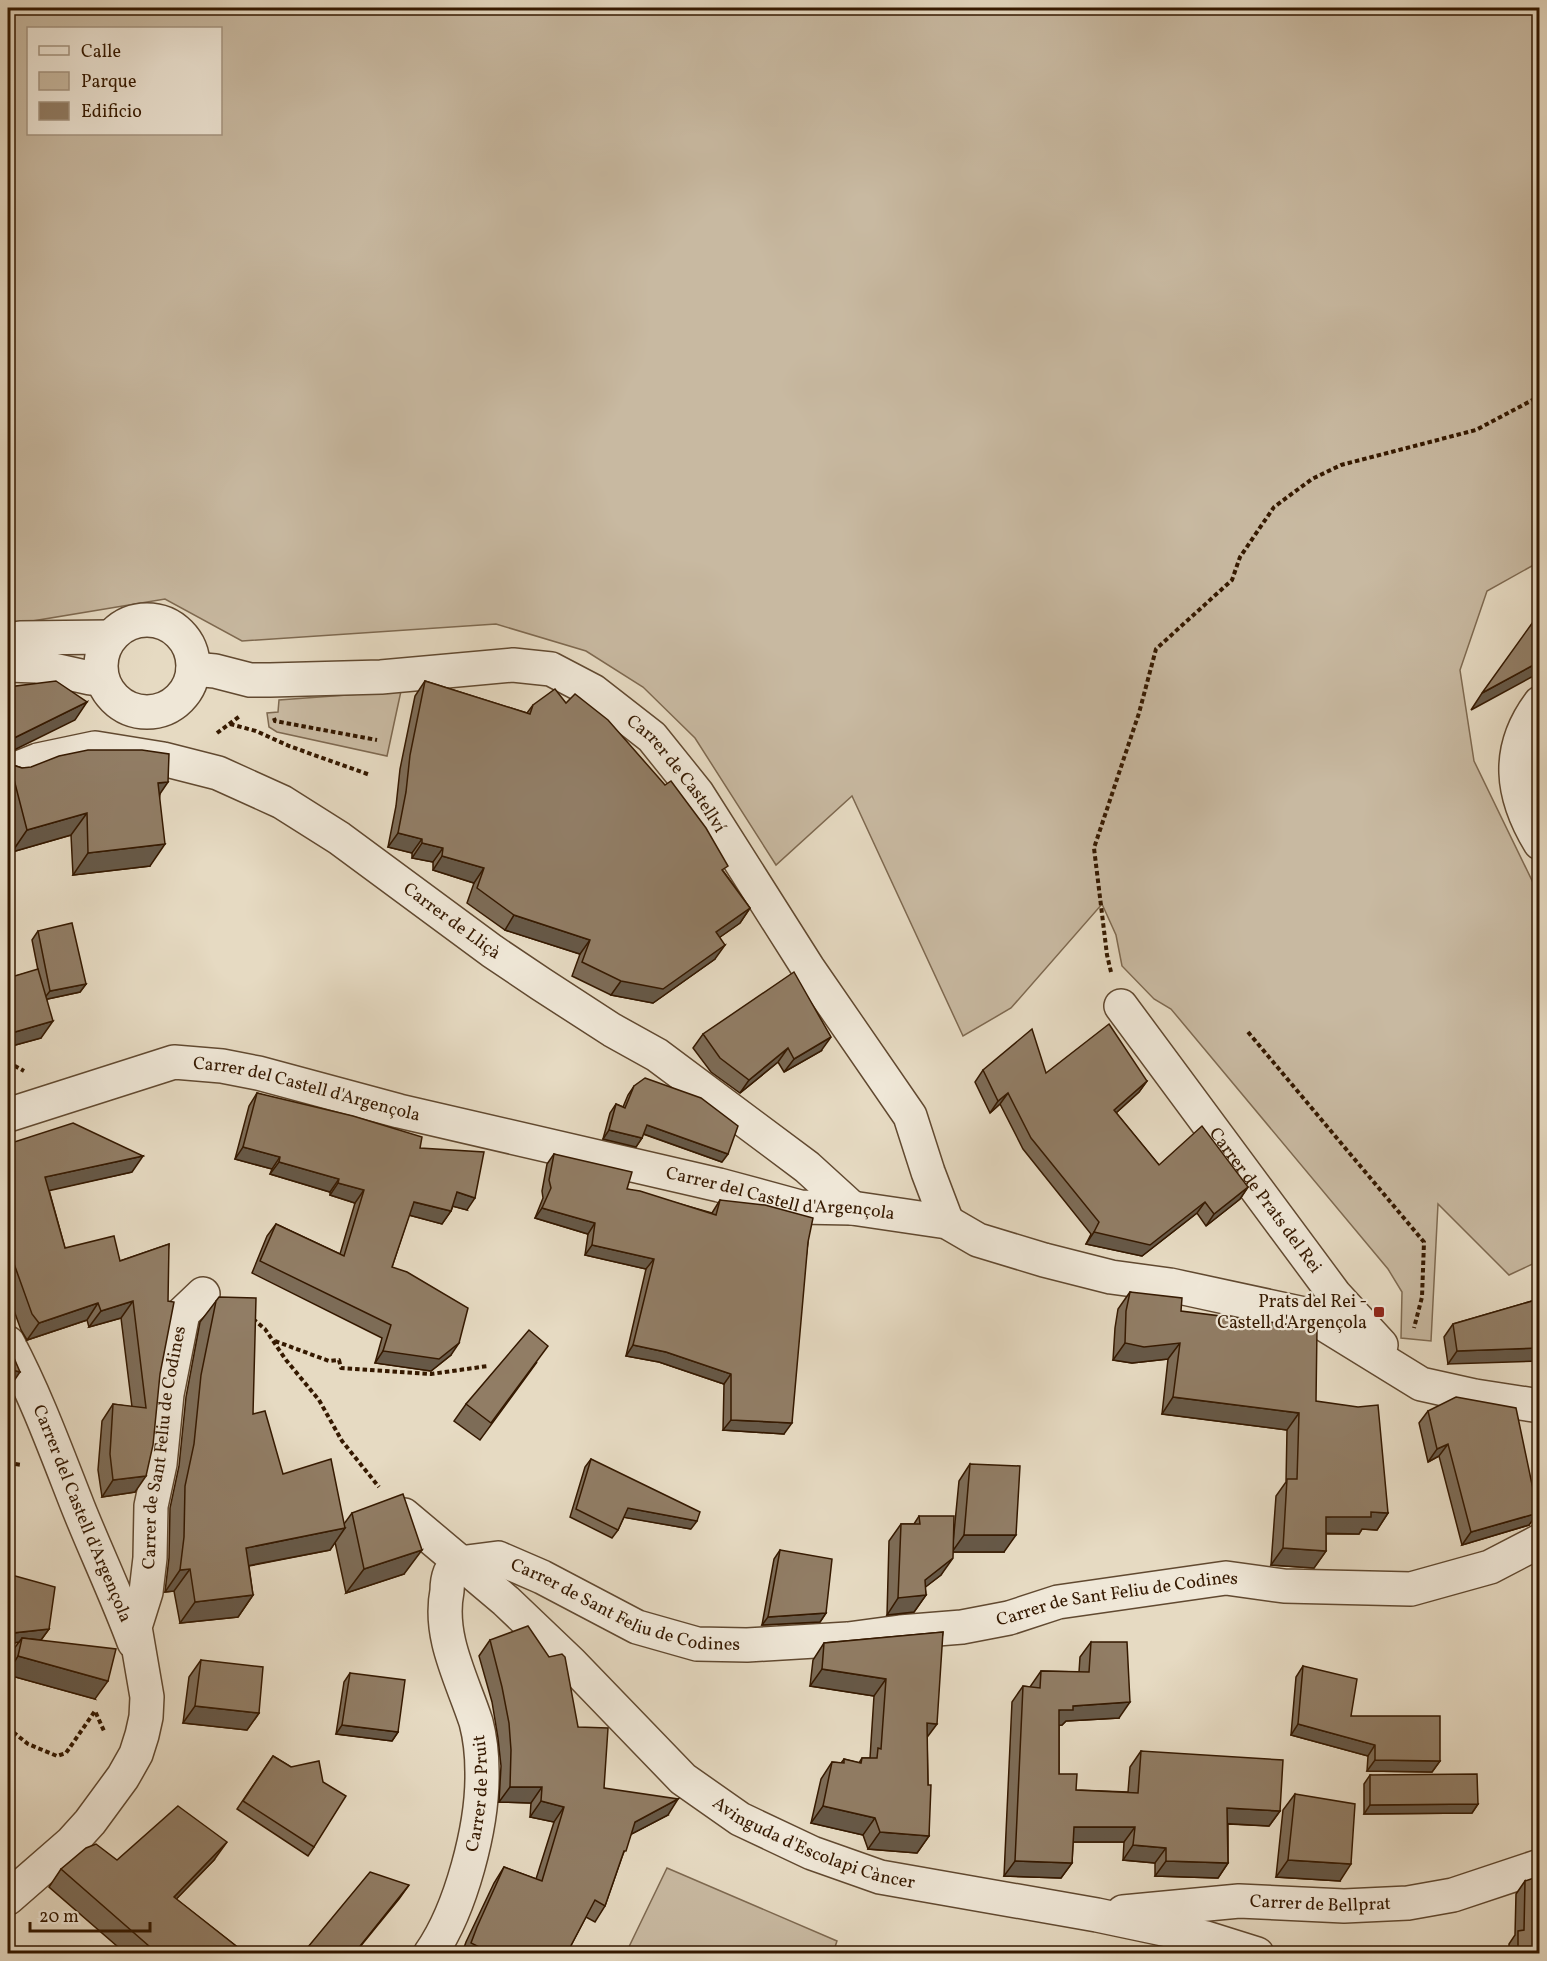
<svg xmlns="http://www.w3.org/2000/svg" width="1547" height="1961" font-family="Vollkorn,serif">
  <style>
    .green { fill: #c8b9a1; stroke: #7e6950; stroke-width: 1.5; fill-rule: evenodd }
    .lines { fill: none; stroke-linecap: round; stroke-linejoin: round }
    .minor-casing { stroke: #614930; stroke-width: 36 }
    .path { stroke: #351900; stroke-width: 4; stroke-dasharray: 4.5 3; stroke-linecap: butt }
    .minor { stroke: #efe7d7; stroke-width: 33 }
    .wall { fill: #7d6c57; stroke: #351900; stroke-width: 1.5; fill-rule: evenodd }
    .shaded-wall { fill: #665847; stroke: #351900; stroke-width: 1.5 }
    .building { fill: #917d65; stroke: #351900; stroke-width: 1.5 }
    .poi-dot { fill: #8f2418; stroke: #efe7d7; stroke-width: 2 }
    .labels { text-anchor: middle; dominant-baseline: central; stroke-width: 4.5; stroke-linejoin: round; paint-order: stroke }
    .street-label { font-size: 18px; fill: #351900; stroke: #efe7d7 }
    .poi-label { font-size: 18px; fill: #351900; stroke: #efe7d7; text-anchor: end }
  </style>
  <rect width="100%" height="100%" fill="#e6dac2"/>
  <filter id="stains"><feTurbulence type="fractalNoise" baseFrequency=".00333" numOctaves="4"/><feColorMatrix values="0 0 0 0 .2 0 0 0 0 .09 0 0 0 0 .02 0 0 0 .5 -.17"/></filter>
  <radialGradient id="worn" r=".72"><stop offset=".6" stop-color="#630" stop-opacity="0"/><stop offset="1" stop-color="#630" stop-opacity=".3"/></radialGradient>
  <!-- green -->
  <g class="green">
    <path d="M8 8H1539V562L1487 591 1460 670 1474 761 1539 895V1261L1509 1275 1438 1204 1431 1341 1401 1338 1402 1292 1388 1269 1171 1009 1154 999 1122 966 1116 935 1102 904 1011 1008 963 1036 852 796 776 865 695 738 643 687 586 651 496 624 242 641 165 599 8 625ZM28 28H220V134H28Z"/>
    <path d="M401 691 387 756 277 732 269 727 267 713 278 712 279 700Z"/>
    <path d="M667 1868 837 1941 833 1953H626Z"/>
  </g>
  <g class="lines">
    <defs>
      <g id="minor">
        <circle cx="147" cy="666" r="46"/>
        <path d="M8 641 20 638 110 637"/>
        <path d="M8 665 36 666 90 678 101 677"/>
        <path id="s1" d="M193 669 215 671 250 680H270L381 677 513 665 551 669 593 691 652 737 697 793 808 968 910 1116 928 1172 947 1222"/>
        <path d="M1540 703C1505 750 1511 795 1540 843"/>
        <path id="s2" d="M8 772 38 760 95 748 163 759 218 773 282 802 339 838 492 951 541 984 612 1030 657 1055 807 1167 852 1208"/>
        <path id="s3" d="M1121 1006 1335 1295 1381 1345"/>
        <path id="s4" d="M8 1115 174 1062 222 1066 258 1073 399 1111 719 1185 800 1207 852 1208 947 1222 978 1240 1044 1260 1111 1277 1170 1285 1309 1315 1421 1384 1475 1396 1540 1406"/>
        <path id="s5" d="M8 1343C36 1396 56 1451 78 1507 96 1552 117 1596 134 1642"/>
        <path id="s6" d="M404 1515 506 1601 571 1663 683 1779 740 1819 812 1853 880 1877 1097 1915 1206 1938 1257 1954"/>
        <path id="s7" d="M459 1563 498 1558 542 1577 637 1627 697 1644 747 1645 848 1639 900 1632 962 1627 1009 1618 1058 1602 1226 1578 1284 1586 1411 1589 1490 1567 1540 1541"/>
        <path id="s8" d="M8 1898 71 1843 90 1822 123 1777 136 1754 142 1735 146 1717 147 1697 135 1627 146 1592 150 1558 151 1506 160 1464 167 1394 183 1313 203 1294"/>
        <path id="s9" d="M1123 1912 1239 1901 1344 1906 1408 1903 1453 1895 1540 1866"/>
        <path id="s10" d="M430 1954C461 1910 483 1826 482 1772 482 1757 480 1737 476 1722 462 1679 438 1637 447 1591 447 1585 448 1578 450 1573 452 1569 457 1566 459 1563"/>
      </g>
    </defs>
    <!-- minor casing -->
    <use href="#minor" class="minor-casing"/>
    <!-- path -->
    <g class="path">
      <path d="M274 718 275 721 377 740"/>
      <path d="M230 724 256 731 289 746 370 775"/>
      <path d="M217 733 240 716"/>
      <path d="M1111 972 1107 955 1094 848 1139 713 1156 649 1232 580 1240 557 1274 507 1312 479 1341 465 1476 430 1540 396"/>
      <path d="M1248 1032 1424 1242 1422 1297 1414 1328"/>
      <path d="M8 1062 24 1071"/>
      <path d="M253 1319 265 1329 286 1360 319 1400 342 1441 379 1487"/>
      <path d="M275 1341 329 1361 339 1360 341 1368 431 1374 488 1366"/>
      <path d="M8 1463 22 1465"/>
      <path d="M8 1737 13 1732 28 1744 57 1756 66 1753 95 1711 104 1731"/>
    </g>
    <!-- minor -->
    <use href="#minor" class="minor"/>
  </g>
  <!-- wall -->
  <g class="wall">
    <path d="M425 681 527 713 533 705 566 703 724 872 750 908 740 923 720 937 715 959 653 1003 611 995 572 976 580 954 505 930 467 903 474 883 433 870V862L412 858V853L388 847 396 806 400 769 415 696Z"/>
    <path d="M9 760 13 765 22 768 160 794 150 866 73 875 71 835 12 852 8 836V762Z"/>
    <path d="M38 931 86 984 80 992 47 999 41 1038 8 1047V978L38 970 32 940Z"/>
    <path d="M703 1034 821 1051 784 1072 778 1062 740 1093 711 1072 693 1048Z"/>
    <path d="M983 1070 1046 1073 1147 1081 1139 1092 1116 1113 1159 1165 1248 1187 1240 1199 1206 1226 1197 1213 1142 1256 1086 1244 1091 1234 1023 1149 1000 1104 990 1113 975 1082Z"/>
    <path d="M634 1086 722 1162 643 1134 642 1138 636 1147 603 1139 610 1113 616 1104 623 1107 628 1095Z"/>
    <path d="M257 1093 420 1148 467 1210 453 1206 451 1211 442 1224 409 1215 392 1267 451 1355 431 1371 375 1363 382 1338 252 1273 267 1236 276 1224 340 1254 355 1203 330 1195V1192L270 1174 272 1169 235 1159 249 1106Z"/>
    <path d="M8 1144 132 1172 49 1190 65 1248 120 1261 169 1244 135 1492 102 1497 98 1470 102 1421 113 1404 132 1407 121 1318 89 1327 87 1320 27 1340 21 1330 8 1294Z"/>
    <path d="M554 1154 627 1189 712 1213 720 1200 808 1242 784 1434 723 1430 724 1384 659 1362 626 1356 646 1269 585 1255 588 1234 535 1218 543 1198 542 1191 547 1164Z"/>
    <path d="M1130 1292 1181 1311 1316 1401 1388 1513 1377 1530 1362 1529 1359 1534H1326V1551L1314 1568 1271 1565 1276 1496 1286 1482 1287 1430 1162 1414 1168 1359 1132 1363 1113 1360 1115 1328 1118 1309Z"/>
    <path d="M1539 1299 1448 1364 1444 1337 1453 1324Z"/>
    <path d="M216 1301 253 1414 283 1474 344 1524 352 1513 404 1574 346 1593 335 1542 330 1550 249 1566 253 1595 238 1617 180 1623 174 1591 165 1592 169 1558 170 1508 179 1466 186 1397 200 1322Z"/>
    <path d="M537 1362 480 1440 454 1421 466 1404Z"/>
    <path d="M1428 1411 1529 1525 1462 1545 1439 1456 1428 1462 1419 1423Z"/>
    <path d="M591 1459 691 1529 624 1517 618 1530 612 1538 570 1517 585 1467Z"/>
    <path d="M970 1464 1004 1552H953L941 1575 925 1587 926 1595 914 1612 887 1615 889 1541 901 1524H914L919 1516 953 1543 959 1481Z"/>
    <path d="M780 1550 826 1613 820 1622 762 1625 774 1559Z"/>
    <path d="M8 1574 49 1629 41 1640 95 1699 8 1675ZM19 1642 13 1650V1643Z"/>
    <path d="M943 1632 927 1737 929 1836 917 1853 868 1849 863 1835 811 1823 821 1779 832 1762 841 1763 844 1759 859 1763 862 1758H870L874 1696 810 1686 813 1660 824 1643Z"/>
    <path d="M490 1640 578 1727 604 1788 668 1815 631 1834 622 1857 605 1906 595 1922 586 1917 567 1953H462L466 1942 494 1883 504 1867 536 1879 554 1822 530 1817 531 1803 499 1802 501 1766 498 1738 492 1702 479 1656Z"/>
    <path d="M1091 1642 1119 1718 1066 1721 1062 1725H1059V1774L1076 1790 1128 1792 1130 1767 1141 1751 1280 1811 1269 1826 1228 1824V1863L1218 1878 1155 1876V1863L1123 1860 1124 1842H1073L1072 1863 1061 1878 1004 1876 1012 1702 1023 1686 1030 1687 1041 1671 1079 1672 1080 1657Z"/>
    <path d="M201 1660 259 1713 247 1730 183 1723 189 1677Z"/>
    <path d="M1303 1666 1351 1716 1440 1761 1432 1772 1367 1771 1368 1756 1291 1735 1296 1677Z"/>
    <path d="M350 1673 398 1732 392 1741 336 1734 344 1682Z"/>
    <path d="M273 1756 291 1767 314 1847 308 1856 237 1809Z"/>
    <path d="M1370 1775 1478 1804 1472 1813 1364 1814V1784Z"/>
    <path d="M1295 1794 1340 1881 1276 1877 1283 1810Z"/>
    <path d="M117 1860H214L176 1899 245 1953H125L49 1887 61 1869Z"/>
    <path d="M1525 1881 1539 1953H1509V1944L1515 1935 1516 1894Z"/>
  </g>
  <!-- shaded-wall -->
  <g class="shaded-wall">
    <path d="M1539 662V673L1471 710 1482 693Z"/>
    <path d="M87 702 75 720 8 753V741Z"/>
    <path d="M168 782 153 804 158 783Z"/>
    <path d="M87 813 71 835 12 852 27 830Z"/>
    <path d="M398 833 422 839 412 853 388 847Z"/>
    <path d="M422 843 443 848 433 862 412 858Z"/>
    <path d="M165 844 150 866 73 875 88 853Z"/>
    <path d="M442 856 484 868 474 883 433 870Z"/>
    <path d="M750 908 740 923 706 947 716 932Z"/>
    <path d="M514 915 590 940 580 954 505 930Z"/>
    <path d="M725 945 715 959 653 1003 611 995 621 981Z"/>
    <path d="M86 984 80 992 43 1000 50 991Z"/>
    <path d="M53 1021 41 1038 8 1047V1034Z"/>
    <path d="M831 1037 821 1051 784 1072 794 1059Z"/>
    <path d="M788 1048 778 1062 740 1093 749 1080Z"/>
    <path d="M1147 1081 1139 1092 1106 1122 1114 1110Z"/>
    <path d="M1008 1093 1000 1104 990 1113 998 1101Z"/>
    <path d="M647 1125 728 1154 722 1162 641 1133Z"/>
    <path d="M609 1130 642 1138 636 1147 603 1139Z"/>
    <path d="M243 1147 280 1157 272 1169 235 1159Z"/>
    <path d="M143 1156 132 1172 34 1194 45 1177Z"/>
    <path d="M279 1162 339 1179 330 1192 270 1174Z"/>
    <path d="M338 1183 364 1190 355 1203 330 1195Z"/>
    <path d="M1248 1187 1240 1199 1206 1226 1214 1214Z"/>
    <path d="M457 1192 475 1198 467 1210 448 1205Z"/>
    <path d="M414 1202 451 1211 442 1224 405 1214Z"/>
    <path d="M1205 1202 1197 1213 1142 1256 1086 1244 1094 1232Z"/>
    <path d="M542 1208 595 1223 588 1234 535 1218Z"/>
    <path d="M592 1245 654 1259 646 1269 585 1255Z"/>
    <path d="M133 1301 121 1318 89 1327 101 1311Z"/>
    <path d="M98 1303 87 1320 27 1340 39 1323Z"/>
    <path d="M459 1343 451 1355 431 1371 375 1363 383 1351Z"/>
    <path d="M1125 1343H1180L1168 1359 1132 1363 1113 1360Z"/>
    <path d="M633 1345 666 1352 731 1374 724 1384 659 1362 626 1356Z"/>
    <path d="M1539 1348V1361L1448 1364 1457 1351Z"/>
    <path d="M8 1369 20 1372 9 1388 8 1387Z"/>
    <path d="M1173 1397 1299 1413 1287 1430 1162 1414Z"/>
    <path d="M731 1420 792 1423 784 1434 723 1430Z"/>
    <path d="M1448 1444 1439 1456 1428 1462 1437 1449Z"/>
    <path d="M146 1476 135 1492 102 1497 113 1480Z"/>
    <path d="M628 1508 697 1521 691 1529 622 1517Z"/>
    <path d="M1371 1512 1388 1513 1377 1530 1362 1529 1359 1534 1314 1533 1326 1517Z"/>
    <path d="M1538 1513 1529 1525 1462 1545 1471 1532Z"/>
    <path d="M345 1528 330 1550 231 1569 246 1548Z"/>
    <path d="M964 1535H1016L1004 1552H952Z"/>
    <path d="M1283 1548 1326 1551 1314 1568 1271 1565Z"/>
    <path d="M422 1550 404 1574 346 1593 364 1569Z"/>
    <path d="M953 1558 941 1575 914 1596 926 1595 914 1612 887 1615 898 1598 925 1580Z"/>
    <path d="M190 1569 174 1591 165 1592 180 1570Z"/>
    <path d="M253 1595 238 1617 180 1623 195 1602Z"/>
    <path d="M826 1613 820 1622 762 1625 768 1617Z"/>
    <path d="M49 1629 41 1640 22 1638 19 1642 8 1644 13 1633Z"/>
    <path d="M18 1656 108 1681 95 1699 8 1675V1672Z"/>
    <path d="M8 1657 13 1658 8 1666Z"/>
    <path d="M822 1669 886 1679 874 1696 810 1686Z"/>
    <path d="M1130 1702 1119 1718 1066 1721 1062 1725 1049 1726 1059 1710 1073 1706Z"/>
    <path d="M195 1706 259 1713 247 1730 183 1723Z"/>
    <path d="M927 1723 937 1724 925 1740Z"/>
    <path d="M1298 1724 1375 1745 1368 1756 1291 1735Z"/>
    <path d="M342 1725 398 1732 392 1741 336 1734Z"/>
    <path d="M1375 1760 1440 1761 1432 1772 1367 1771Z"/>
    <path d="M510 1787H542L531 1803 499 1802Z"/>
    <path d="M678 1799 668 1815 624 1838 635 1822Z"/>
    <path d="M541 1801 564 1807 554 1822 530 1817Z"/>
    <path d="M1478 1804 1472 1813 1364 1814 1370 1805Z"/>
    <path d="M823 1806 875 1818 863 1835 811 1823Z"/>
    <path d="M1227 1808 1280 1811 1269 1826 1217 1823Z"/>
    <path d="M1074 1827H1135L1124 1842H1063Z"/>
    <path d="M880 1832 929 1836 917 1853 868 1849Z"/>
    <path d="M227 1842 214 1860 162 1914 174 1897Z"/>
    <path d="M1133 1845 1166 1848 1155 1863 1123 1860Z"/>
    <path d="M1288 1860 1351 1864 1340 1881 1276 1877Z"/>
    <path d="M1015 1861 1072 1863 1061 1878 1004 1876Z"/>
    <path d="M1166 1861 1228 1863 1218 1878 1155 1876Z"/>
    <path d="M409 1885 399 1899 355 1953 360 1946Z"/>
  </g>
  <!-- building -->
  <g class="building">
    <path d="M1539 614V662L1482 693 1538 615Z"/>
    <path d="M56 681 87 702 8 741V687Z"/>
    <path d="M425 681 530 714 533 705 555 689 566 703 575 694 608 720 665 785 671 781 706 828 728 866 722 870 750 908 716 932 725 945 663 989 621 981 582 962 590 940 514 915 477 888 484 868 442 856 443 848 422 843V839L398 833 406 792 410 755Z"/>
    <path d="M88 750H142L169 754 168 782 158 783 165 844 88 853 87 813 27 830 9 760 13 765 22 768 31 767 59 756Z"/>
    <path d="M72 923 86 984 50 991 38 931Z"/>
    <path d="M38 969 53 1021 8 1034V978Z"/>
    <path d="M794 972 831 1037 794 1059 788 1048 749 1080 720 1058 703 1034Z"/>
    <path d="M1109 1024 1147 1081 1114 1110 1159 1165 1202 1126 1248 1187 1214 1214 1205 1202 1150 1245 1094 1232 1099 1222 1031 1138 1008 1093 998 1101 983 1070 1032 1029 1046 1073Z"/>
    <path d="M645 1078 701 1098 738 1126 728 1154 647 1125 642 1138 609 1130 616 1104 625 1108 634 1086Z"/>
    <path d="M257 1093 353 1116 422 1137 420 1148 484 1152 475 1198 457 1192 451 1211 414 1202 392 1267 407 1272 468 1308 459 1343 439 1359 383 1351 391 1325 260 1261 276 1224 344 1256 364 1190 338 1183 339 1179 279 1162 280 1157 243 1147Z"/>
    <path d="M73 1123 143 1156 45 1177 65 1248 114 1236 120 1261 169 1244 168 1301 174 1302 160 1374 153 1445 146 1476 113 1480 110 1454 113 1404 146 1408 133 1301 101 1311 98 1303 39 1323 32 1314 8 1247V1144Z"/>
    <path d="M554 1154 632 1172 627 1189 640 1191 716 1215 720 1200 765 1205 813 1218 808 1242 792 1423 731 1420V1374L666 1352 633 1345 654 1259 592 1245 595 1223 542 1208 551 1188 549 1180Z"/>
    <path d="M1130 1292 1182 1298 1181 1311 1317 1328 1316 1401 1358 1407 1378 1405 1388 1513 1371 1512V1517H1326V1551L1283 1548 1287 1479H1297L1299 1413 1173 1397 1180 1343 1144 1347 1125 1343 1126 1311Z"/>
    <path d="M219 1297 256 1298 253 1414 265 1411 283 1474 331 1459 345 1528 246 1548 253 1595 195 1602 190 1569 180 1570 184 1537 185 1486 194 1444 201 1375 216 1301Z"/>
    <path d="M1539 1299V1348L1457 1351 1453 1324Z"/>
    <path d="M529 1330 548 1346 491 1423 466 1404Z"/>
    <path d="M8 1344 20 1372 8 1369Z"/>
    <path d="M1456 1397 1516 1408 1538 1513 1471 1532 1448 1444 1437 1449 1428 1411Z"/>
    <path d="M591 1459 700 1512 697 1521 628 1508 618 1530 576 1509Z"/>
    <path d="M970 1464 1020 1466 1016 1535H964Z"/>
    <path d="M403 1494 422 1550 364 1569 352 1513Z"/>
    <path d="M919 1516H954L953 1558 925 1580 926 1595 898 1598 901 1524H920Z"/>
    <path d="M780 1550 832 1559 826 1613 768 1617Z"/>
    <path d="M8 1574 55 1587 49 1629 13 1633V1658L8 1657Z"/>
    <path d="M528 1626 549 1657 562 1654 565 1657 578 1727 608 1728 604 1788 678 1799 635 1822 626 1851H624L605 1906 595 1900 567 1953H491L471 1943 477 1927 504 1867 542 1881 564 1807 541 1801 542 1787H510L511 1750 509 1723 502 1687 490 1640Z"/>
    <path d="M943 1632 937 1724 927 1723 928 1785H931L929 1836 880 1832 875 1818 823 1806 832 1762 844 1763V1759L861 1763 862 1758H877L878 1748 881 1749 886 1679 822 1669 824 1643Z"/>
    <path d="M22 1638 116 1649 108 1681 18 1656Z"/>
    <path d="M1091 1642H1127L1130 1702 1073 1706V1710H1059V1774H1077L1076 1790 1138 1793 1141 1751 1283 1760 1280 1811 1227 1808 1228 1863 1166 1861V1848L1133 1845 1135 1827H1074L1072 1863 1015 1861 1023 1686 1040 1688 1041 1671 1089 1672Z"/>
    <path d="M201 1660 263 1667 259 1713 195 1706Z"/>
    <path d="M1303 1666 1357 1679 1351 1716H1440V1761L1375 1760V1745L1298 1724Z"/>
    <path d="M350 1673 405 1680 398 1732 342 1725Z"/>
    <path d="M273 1756 291 1767 319 1761 323 1782 346 1796 314 1847 243 1801Z"/>
    <path d="M1477 1774 1478 1804 1370 1805V1775Z"/>
    <path d="M1295 1794 1355 1804 1351 1864 1288 1860Z"/>
    <path d="M178 1806 227 1842 174 1897 245 1953H157L61 1869 86 1848 96 1844 117 1860Z"/>
    <path d="M370 1872 409 1885 360 1946 370 1953H303Z"/>
    <path d="M1537 1877H1539V1953H1519L1518 1946V1931L1524 1930 1525 1881Z"/>
    <path d="M973 1949V1951L984 1952V1953H942L943 1950Z"/>
  </g>
  <!-- markers -->
  <rect class="poi-dot" x="1373" y="1306" width="12" height="12" rx="3"/>
  <g class="labels">
    <!-- street labels -->
    <g class="street-label">
      <text stroke="none"><textPath href="#s1" startOffset="526">Carrer de Castellví</textPath></text>
      <text stroke="none"><textPath href="#s2" startOffset="494">Carrer de Lliçà</textPath></text>
      <text stroke="none"><textPath href="#s4" startOffset="310">Carrer del Castell d'Argençola</textPath></text>
      <text stroke="none"><textPath href="#s4" startOffset="796">Carrer del Castell d'Argençola</textPath></text>
      <text stroke="none"><textPath href="#s3" startOffset="242">Carrer de Prats del Rei</textPath></text>
      <text stroke="none"><textPath href="#s8" startOffset="506">Carrer de Sant Feliu de Codines</textPath></text>
      <text stroke="none"><textPath href="#s5" startOffset="186">Carrer del Castell d'Argençola</textPath></text>
      <text stroke="none"><textPath href="#s7" startOffset="681">Carrer de Sant Feliu de Codines</textPath></text>
      <text stroke="none"><textPath href="#s7" startOffset="177">Carrer de Sant Feliu de Codines</textPath></text>
      <text stroke="none"><textPath href="#s10" startOffset="170">Carrer de Pruit</textPath></text>
      <text stroke="none"><textPath href="#s6" startOffset="532">Avinguda d'Escolapi Càncer</textPath></text>
      <text stroke="none"><textPath href="#s9" startOffset="198">Carrer de Bellprat</textPath></text>
    </g>
    <!-- poi labels -->
    <g class="poi-label">
      <text x="1367" y="1302">Prats del Rei -<tspan x="1367" dy="21">Castell d'Argençola</tspan></text>
    </g>
  </g>
  <!-- margin -->
  <rect width="1547" height="1961" fill="none" stroke="#e6dac2" stroke-width="30"/>
  <rect x="9" y="9" width="1529" height="1943" fill="none" stroke="#351900" stroke-width="3"/>
  <rect x="15" y="15" width="1517" height="1931" fill="none" stroke="#351900" stroke-width="1.5"/>
  <!-- legend -->
  <rect x="27" y="27" width="195" height="108" fill="#efe7d7" stroke="#a59581" stroke-width="1.5"/>
  <rect x="39" y="46" width="30" height="9" fill="#efe7d7" stroke="#a59581" stroke-width="1.5"/>
  <text x="81" y="57" font-size="18" fill="#351900">Calle</text>
  <rect x="39" y="72" width="30" height="18" fill="#c8b9a1" stroke="#a59581" stroke-width="1.5"/>
  <text x="81" y="87" font-size="18" fill="#351900">Parque</text>
  <rect x="39" y="102" width="30" height="18" fill="#917d65" stroke="#a59581" stroke-width="1.5"/>
  <text x="81" y="117" font-size="18" fill="#351900">Edificio</text>
  <!-- scale -->
  <path d="M30 1922v9h120v-9" fill="none" stroke="#351900" stroke-width="3"/>
  <text x="39" y="1922" font-size="18" fill="#351900" stroke="#efe7d7" stroke-width="4.5" paint-order="stroke">20 m</text>
  <rect width="100%" height="100%" filter="url(#stains)"/>
  <rect width="100%" height="100%" fill="url(#worn)"/>
</svg>
